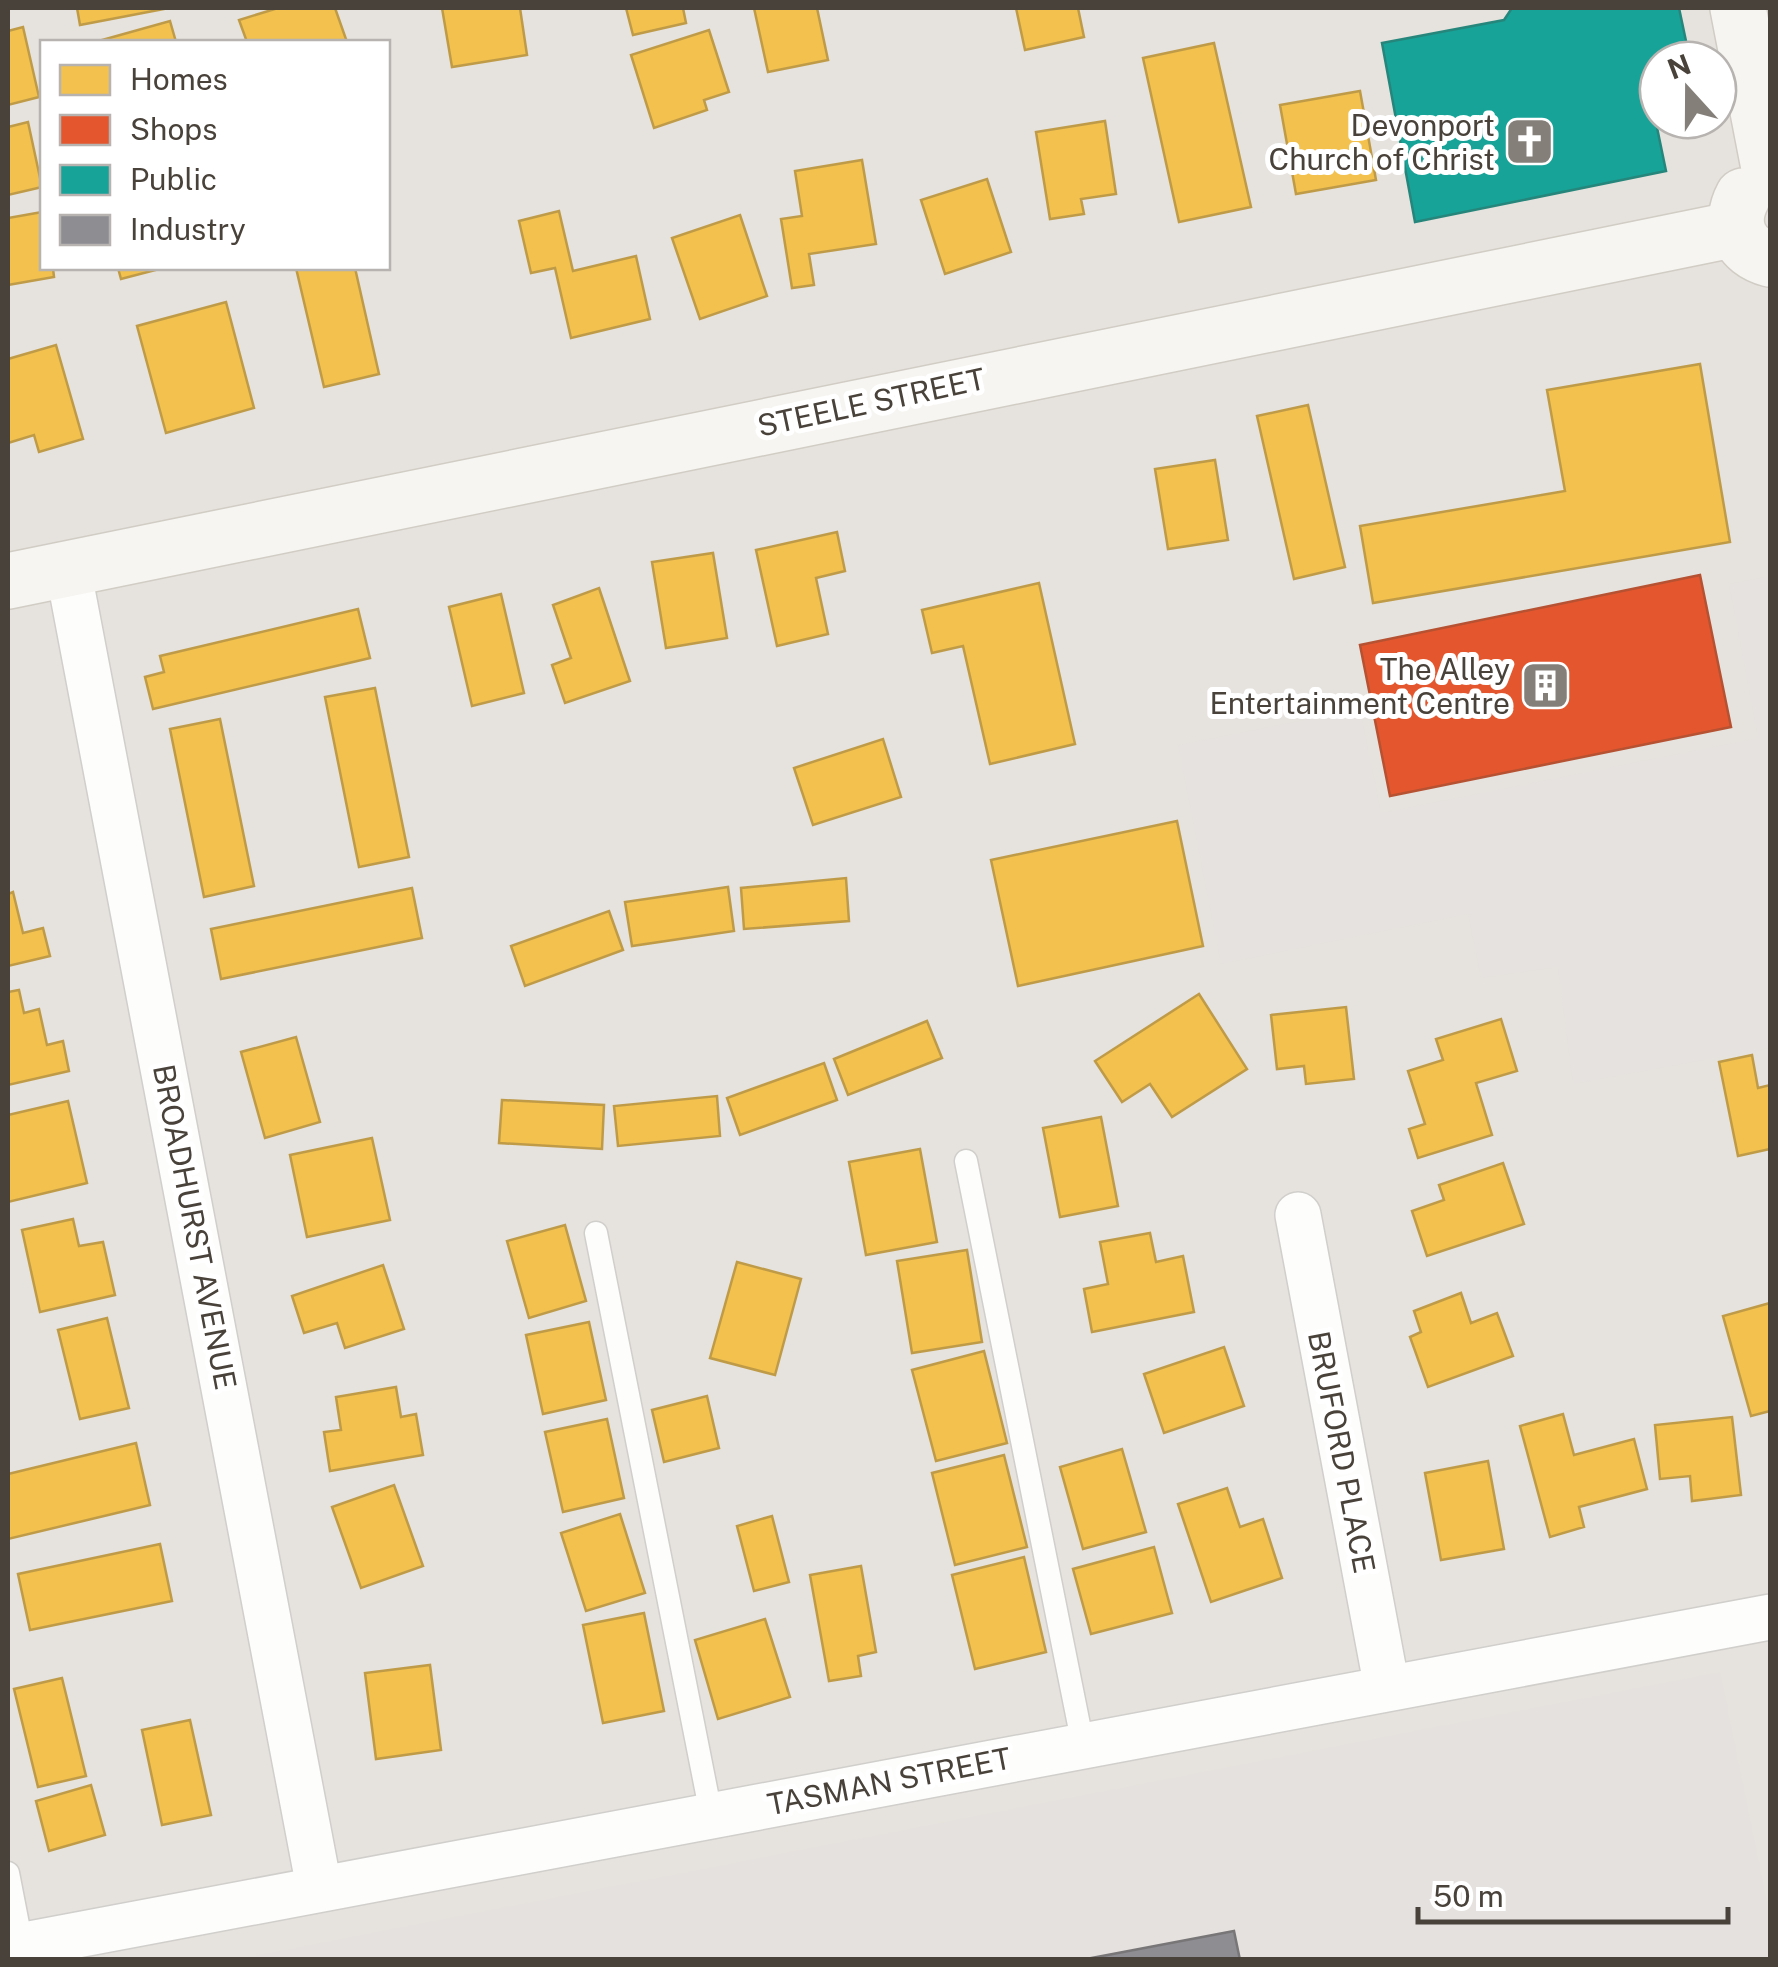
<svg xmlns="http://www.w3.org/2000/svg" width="1778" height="1967" font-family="'Public Sans',sans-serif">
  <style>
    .residential { fill: #e6e2dd; fill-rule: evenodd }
    .industrial { fill: #e5e1de }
    .parking { fill: #e5e2df }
    .homes { fill: #f2c14e; stroke: #bf9b48; stroke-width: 2.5 }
    .shops { fill: #e4572e; stroke: #b65132; stroke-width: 2.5 }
    .public { fill: #17a398; stroke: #26867c; stroke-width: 2.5 }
    .industry { fill: #8d8d92; stroke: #797678; stroke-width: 2.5 }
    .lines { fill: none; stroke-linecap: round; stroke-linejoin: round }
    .service-casing { stroke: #d1cfcc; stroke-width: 25 }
    .minor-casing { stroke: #d1cfcc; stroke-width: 48 }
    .secondary-casing { stroke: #d1cdc5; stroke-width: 58 }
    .service { stroke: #fdfdfc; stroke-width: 22 }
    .minor { stroke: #fdfdfc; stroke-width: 45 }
    .secondary { stroke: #f6f5f1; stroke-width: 55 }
    .labels { text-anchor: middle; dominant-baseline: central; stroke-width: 10; stroke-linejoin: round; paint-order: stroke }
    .poi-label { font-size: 30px; fill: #49423a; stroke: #fff; text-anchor: end }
    .street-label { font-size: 30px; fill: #49423a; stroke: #fff }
  </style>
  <rect width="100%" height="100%" fill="#f3f1ee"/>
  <!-- residential -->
  <path class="residential" d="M8 8H1770V1959L8 1960ZM42 42H388V268H42ZM1658 60H1718V120H1658Z"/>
  <!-- industrial -->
  <path class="industrial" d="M1720 1672 1770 1917V1960H233Z"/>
  <!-- parking -->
  <path class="parking" d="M1770 576V1048L1573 1084 1558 967 1481 978 1468 914 1221 964 1178 745 1360 709 1381 813 1758 738 1729 584Z"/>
  <!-- homes -->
  <g class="homes">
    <path d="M77 8H169L80 25Z"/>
    <path d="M278 8H335L347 42H247L239 20Z"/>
    <path d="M442 8H520L527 55 452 67Z"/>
    <path d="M626 8H683L686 23 633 35Z"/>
    <path d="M754 8H817L828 60 768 72Z"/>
    <path d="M1016 8H1078L1084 37 1025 50Z"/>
    <path d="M170 21 176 42H95Z"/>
    <path d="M23 27 39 97 8 105V31Z"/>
    <path d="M709 30 729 92 704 100 707 110 654 128 631 55Z"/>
    <path d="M1214 43 1251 207 1179 222 1143 58Z"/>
    <path d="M1360 91 1376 180 1296 194 1280 105Z"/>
    <path d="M1105 121 1116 194 1081 199 1084 214 1050 219 1036 132Z"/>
    <path d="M28 122 42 187 8 195V127Z"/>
    <path d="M862 160 876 244 809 254 814 285 792 288 781 219 802 216 795 171Z"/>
    <path d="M987 179 1011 252 945 274 921 200Z"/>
    <path d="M559 211 573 271 636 256 650 319 571 338 555 268 531 273 519 221Z"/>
    <path d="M42 212V268H53L54 277 8 285V218Z"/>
    <path d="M740 215 767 296 700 319 672 238Z"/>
    <path d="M118 268H163L121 279Z"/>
    <path d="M296 268H355L379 374 324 387Z"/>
    <path d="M226 302 254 408 166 433 137 326Z"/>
    <path d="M56 345 83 439 39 452 34 435 8 443V359Z"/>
    <path d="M1700 364 1730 542 1373 603 1360 526 1565 491 1547 390Z"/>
    <path d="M1308 405 1345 567 1294 579 1257 416Z"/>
    <path d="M1215 460 1228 540 1168 549 1155 469Z"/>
    <path d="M837 532 845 571 816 578 828 634 777 646 756 550Z"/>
    <path d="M713 553 727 638 666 648 652 562Z"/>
    <path d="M1039 583 1075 744 990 764 963 646 932 653 922 610Z"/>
    <path d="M599 588 630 681 565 703 552 665 571 658 553 605Z"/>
    <path d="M501 594 524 693 472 706 449 607Z"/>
    <path d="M358 609 370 658 153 709 145 677 164 672 160 656Z"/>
    <path d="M375 688 409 857 359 867 325 697Z"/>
    <path d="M220 719 254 886 204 897 170 729Z"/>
    <path d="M883 739 901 797 813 825 794 768Z"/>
    <path d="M1177 821 1203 946 1018 986 991 860Z"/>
    <path d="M846 878 849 921 744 929 741 888Z"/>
    <path d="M728 887 734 931 632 946 625 902Z"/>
    <path d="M412 888 422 938 221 979 211 929Z"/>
    <path d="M13 892 23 933 43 928 50 956 8 966V894Z"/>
    <path d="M609 911 623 950 525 986 511 946Z"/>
    <path d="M19 990 24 1013 39 1009 47 1045 63 1041 69 1071 8 1085V992Z"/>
    <path d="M1199 994 1247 1069 1172 1117 1150 1084 1122 1102 1095 1061Z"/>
    <path d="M1346 1007 1354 1079 1306 1084 1304 1066 1277 1069 1271 1015Z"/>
    <path d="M1501 1019 1517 1071 1476 1083 1492 1135 1418 1158 1409 1129 1425 1124 1408 1071 1443 1060 1436 1039Z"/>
    <path d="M927 1021 942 1058 848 1095 834 1059Z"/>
    <path d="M296 1037 320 1122 265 1138 241 1052Z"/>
    <path d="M1752 1055 1758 1088 1770 1085V1149L1738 1156 1719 1062Z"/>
    <path d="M824 1063 837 1100 740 1135 727 1098Z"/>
    <path d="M717 1096 720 1136 618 1146 614 1106Z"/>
    <path d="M502 1100 604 1105 602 1149 499 1143Z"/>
    <path d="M68 1101 87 1183 8 1202V1115Z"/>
    <path d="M1101 1117 1118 1206 1060 1217 1043 1128Z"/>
    <path d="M372 1138 390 1220 307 1237 290 1155Z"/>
    <path d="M920 1149 937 1242 866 1255 849 1162Z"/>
    <path d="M1503 1163 1524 1224 1427 1256 1412 1211 1444 1200 1439 1185Z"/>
    <path d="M73 1219 79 1246 103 1242 115 1295 40 1312 22 1230Z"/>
    <path d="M565 1225 586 1301 529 1318 507 1241Z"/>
    <path d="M1150 1233 1156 1262 1183 1256 1194 1312 1092 1332 1084 1289 1108 1284 1100 1242Z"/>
    <path d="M967 1250 982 1342 912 1353 897 1261Z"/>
    <path d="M737 1262 801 1279 775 1375 710 1358Z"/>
    <path d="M383 1265 404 1329 345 1348 337 1323 304 1333 292 1296Z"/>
    <path d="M1461 1293 1471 1323 1497 1313 1513 1356 1428 1387 1410 1337 1421 1332 1414 1311Z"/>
    <path d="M1770 1303V1411L1751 1416 1723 1316Z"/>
    <path d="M107 1318 129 1408 80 1419 58 1330Z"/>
    <path d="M589 1322 606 1400 543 1414 526 1335Z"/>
    <path d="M1224 1347 1244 1406 1164 1433 1144 1374Z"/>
    <path d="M984 1351 1007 1443 936 1461 912 1370Z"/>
    <path d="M396 1387 401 1417 416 1414 423 1455 330 1471 324 1432 341 1430 336 1397Z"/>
    <path d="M707 1396 719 1448 664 1462 652 1410Z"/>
    <path d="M1563 1414 1574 1455 1634 1439 1647 1489 1579 1507 1584 1527 1550 1537 1520 1426Z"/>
    <path d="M1732 1417 1741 1495 1692 1501 1690 1476 1660 1479 1655 1425Z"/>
    <path d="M607 1419 624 1498 563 1512 545 1432Z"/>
    <path d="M136 1443 150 1505 8 1539V1474Z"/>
    <path d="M1122 1449 1146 1532 1083 1549 1060 1467Z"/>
    <path d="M1004 1455 1027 1547 955 1565 932 1473Z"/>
    <path d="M1488 1461 1504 1549 1441 1560 1425 1473Z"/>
    <path d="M394 1485 423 1566 361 1588 332 1507Z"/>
    <path d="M1227 1488 1240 1527 1263 1519 1282 1578 1211 1602 1178 1504Z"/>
    <path d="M620 1514 645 1593 586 1611 561 1533Z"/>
    <path d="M772 1516 789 1582 754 1591 737 1526Z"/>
    <path d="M160 1544 172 1601 30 1630 18 1574Z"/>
    <path d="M1154 1547 1172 1613 1091 1634 1073 1569Z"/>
    <path d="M1024 1557 1046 1652 975 1669 952 1575Z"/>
    <path d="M861 1566 876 1652 858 1656 861 1676 829 1681 810 1575Z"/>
    <path d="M644 1613 664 1711 603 1723 583 1625Z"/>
    <path d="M765 1619 790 1697 718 1719 695 1640Z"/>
    <path d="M430 1665 441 1750 376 1759 365 1673Z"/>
    <path d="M62 1678 86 1776 38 1787 14 1689Z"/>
    <path d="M190 1720 211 1815 162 1825 142 1730Z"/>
    <path d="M91 1785 105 1835 49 1851 36 1801Z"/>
  </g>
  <!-- shops -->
  <path class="shops" d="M1700 575 1731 727 1390 796 1360 645Z"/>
  <!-- public -->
  <path class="public" d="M1512 8H1679L1690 60H1658V112L1654 113 1666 171 1415 222 1382 43 1504 20Z"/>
  <!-- industry -->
  <path class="industry" d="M1234 1931 1240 1960H1081Z"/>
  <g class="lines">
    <defs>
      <g id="service">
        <path d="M966 1161 1083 1745"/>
        <path d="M596 1233 711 1814"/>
        <path d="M8 1873 22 1945"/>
      </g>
      <g id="minor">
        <path d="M68 569 319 1887"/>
        <path d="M1298 1215 1387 1688"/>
        <path d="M8 1948 1770 1617"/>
      </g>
      <g id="secondary">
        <path d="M1738 8 1770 173"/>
        <path d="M1743 196C1728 224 1739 251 1770 259"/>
        <path d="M8 581 1736 229"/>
      </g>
    </defs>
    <!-- service casing -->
    <use href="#service" class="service-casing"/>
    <!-- minor casing -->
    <use href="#minor" class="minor-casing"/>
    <!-- secondary casing -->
    <use href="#secondary" class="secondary-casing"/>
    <!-- service -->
    <use href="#service" class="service"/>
    <!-- minor -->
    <use href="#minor" class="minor"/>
    <!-- secondary -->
    <use href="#secondary" class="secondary"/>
  </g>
  <!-- icons -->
  <defs>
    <symbol id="church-square" viewBox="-11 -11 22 22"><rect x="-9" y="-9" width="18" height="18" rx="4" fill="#847f79" stroke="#fff"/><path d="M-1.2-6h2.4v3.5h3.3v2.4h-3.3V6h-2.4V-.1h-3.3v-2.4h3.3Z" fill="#fff"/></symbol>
    <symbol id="building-square" viewBox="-11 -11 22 22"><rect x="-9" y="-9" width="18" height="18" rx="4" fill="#847f79" stroke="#fff"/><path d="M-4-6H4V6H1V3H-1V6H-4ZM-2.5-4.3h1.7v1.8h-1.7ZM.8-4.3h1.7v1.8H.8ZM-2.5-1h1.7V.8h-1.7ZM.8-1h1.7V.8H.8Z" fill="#fff"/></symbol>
  </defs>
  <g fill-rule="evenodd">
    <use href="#church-square" x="1502" y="114" width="55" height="55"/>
    <use href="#building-square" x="1518" y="658" width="55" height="55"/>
  </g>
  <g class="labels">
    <!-- poi labels -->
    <g class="poi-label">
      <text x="1495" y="125">Devonport<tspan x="1495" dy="34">Church of Christ</tspan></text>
      <text x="1510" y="669">The Alley<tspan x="1510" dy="34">Entertainment Centre</tspan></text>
    </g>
    <!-- street labels -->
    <g class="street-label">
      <text transform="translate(871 402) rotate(-12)">STEELE STREET</text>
      <text transform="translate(195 1227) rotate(79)">BROADHURST AVENUE</text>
      <text transform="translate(1342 1452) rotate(79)">BRUFORD PLACE</text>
      <text transform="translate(889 1781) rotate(-11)">TASMAN STREET</text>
    </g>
  </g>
  <!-- border -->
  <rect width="1778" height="1967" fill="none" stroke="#49423a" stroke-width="20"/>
  <!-- legend -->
  <rect x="40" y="40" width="350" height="230" fill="#ffffff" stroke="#b6b3b0" stroke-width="2.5"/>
  <rect x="60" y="65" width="50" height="30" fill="#f2c14e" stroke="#b6b3b0" stroke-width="2.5"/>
  <text x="130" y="90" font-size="30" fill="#49423a">Homes</text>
  <rect x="60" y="115" width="50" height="30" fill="#e4572e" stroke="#b6b3b0" stroke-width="2.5"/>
  <text x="130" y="140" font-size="30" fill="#49423a">Shops</text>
  <rect x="60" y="165" width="50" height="30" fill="#17a398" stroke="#b6b3b0" stroke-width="2.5"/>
  <text x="130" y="190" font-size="30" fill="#49423a">Public</text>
  <rect x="60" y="215" width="50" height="30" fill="#8d8d92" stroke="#b6b3b0" stroke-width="2.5"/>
  <text x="130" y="240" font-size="30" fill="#49423a">Industry</text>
  <!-- north arrow -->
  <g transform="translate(1688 90) rotate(339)"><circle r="48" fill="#ffffff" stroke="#b6b3b0" stroke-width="2.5"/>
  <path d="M0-8L18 38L0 25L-18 38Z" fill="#847f79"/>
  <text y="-15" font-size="28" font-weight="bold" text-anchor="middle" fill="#49423a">N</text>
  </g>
  <!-- scale -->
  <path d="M1418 1907v15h310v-15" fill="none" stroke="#49423a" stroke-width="5"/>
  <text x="1433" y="1907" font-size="30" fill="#49423a" stroke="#ffffff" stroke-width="8" paint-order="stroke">50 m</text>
</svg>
